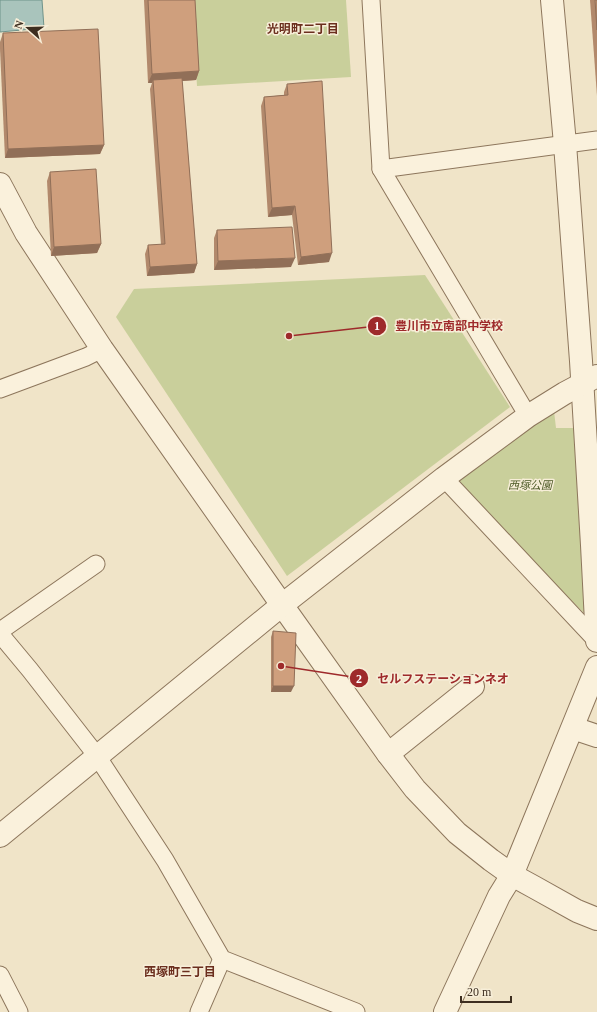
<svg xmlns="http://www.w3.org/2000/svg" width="597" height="1012" font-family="'Times New Roman','Noto Sans JP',serif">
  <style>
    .green { fill: #c9cf9b }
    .water { fill: #a9c4bc; stroke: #6f938a }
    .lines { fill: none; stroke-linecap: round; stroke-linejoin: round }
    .minor-casing { stroke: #8d765c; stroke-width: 19 }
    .tertiary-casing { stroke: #8d765c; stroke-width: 24 }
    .minor { stroke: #faf1dc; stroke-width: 17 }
    .tertiary { stroke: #faf1dc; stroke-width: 22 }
    .wall { fill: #b2896c }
    .shaded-wall { fill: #916f58 }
    .building { fill: #cf9f7d; stroke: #916f58 }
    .labels { text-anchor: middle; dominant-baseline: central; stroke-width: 3; stroke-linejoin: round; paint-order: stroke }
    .park-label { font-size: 11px; font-style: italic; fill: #4d5a26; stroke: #f7eed8 }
    .neighbourhood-label { font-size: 12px; font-weight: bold; fill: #6b2e1e; stroke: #f7eed8 }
    .leader { fill: none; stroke: #9e2a2b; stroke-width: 1.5 }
    .callout-dot { fill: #9e2a2b; stroke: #f7eed8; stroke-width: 1.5 }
    .mark-label { font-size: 12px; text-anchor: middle; font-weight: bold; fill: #fff }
    .callout-label { font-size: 12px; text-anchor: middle; font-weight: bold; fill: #9e2a2b; stroke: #f7eed8; stroke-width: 3; stroke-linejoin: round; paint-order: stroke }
  </style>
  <rect width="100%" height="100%" fill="#f0e4c8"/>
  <!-- green -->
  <g class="green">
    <path d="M192 0H346L351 77 197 86Z"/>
    <path d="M425 275 510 407 287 576 116 317 134 289Z"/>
    <path d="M554 411 556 428H576L585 614 456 484V475Z"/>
  </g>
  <!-- water -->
  <path class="water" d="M0 0H42L44 28 0 32Z"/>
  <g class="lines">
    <defs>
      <g id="minor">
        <path d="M371 0 381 169 528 416"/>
        <path d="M381 169 597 140"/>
        <path d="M0 389 86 357 102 349"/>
        <path d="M444 478 596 640"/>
        <path d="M0 631 96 564"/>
        <path d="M0 634 30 670 97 756 165 860 222 959 356 1012"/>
        <path d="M0 975 19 1012"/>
        <path d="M199 1012 222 959"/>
      </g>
      <g id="tertiary">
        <path d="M552 0 565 144 581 361 592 545 597 641"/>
        <path d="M0 184 26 233 102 349 282 605 388 754 415 789 457 833 491 860 512 875 534 887 577 911 597 919"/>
        <path d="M573 728 597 736"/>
        <path d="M388 754 473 686"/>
        <path d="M0 836 282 605 444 478 528 416 565 393 597 376"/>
        <path d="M445 1012 499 896 512 875 597 667"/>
      </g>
    </defs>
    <!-- minor casing -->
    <use href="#minor" class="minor-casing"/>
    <!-- tertiary casing -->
    <use href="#tertiary" class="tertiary-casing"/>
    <!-- minor -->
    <use href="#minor" class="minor"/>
    <!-- tertiary -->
    <use href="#tertiary" class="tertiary"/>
  </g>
  <!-- wall -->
  <g class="wall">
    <path d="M144 0H195L199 71 196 80 182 81 197 264 194 273 147 276 145 254 148 245H161L150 89 152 83H148Z"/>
    <path d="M590 0H597V96Z"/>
    <path d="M3 33 104 145 100 154 5 158 0 49V42Z"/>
    <path d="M287 84 329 262 298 265 292 215 268 217 261 106 264 97 284 95V92Z"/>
    <path d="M50 172 101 244 97 253 51 256 47 181Z"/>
    <path d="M217 230 291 267 214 270V238Z"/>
    <path d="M273 631 291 692H271V637Z"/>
  </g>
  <!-- shaded-wall -->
  <g class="shaded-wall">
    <path d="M199 71 196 80 153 83V80L152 83H148L152 74Z"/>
    <path d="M104 145 100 154 5 158 8 149Z"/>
    <path d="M295 206 292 215 268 217 272 208Z"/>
    <path d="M101 244 97 253 51 256 54 247Z"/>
    <path d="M332 253 329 262 298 265 301 257Z"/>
    <path d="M295 258 291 267 214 270 218 261Z"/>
    <path d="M197 264 194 273 147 276 150 267Z"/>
    <path d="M273 686H294L291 692H271Z"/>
  </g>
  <!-- building -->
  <g class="building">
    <path d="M148 0H195L199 71 152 74Z"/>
    <path d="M595 0H597V30Z"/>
    <path d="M98 29 104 145 8 149 3 33Z"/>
    <path d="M182 78 197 264 150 267 148 245 165 244 153 80Z"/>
    <path d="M322 81 332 253 301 257 295 206 272 208 264 97 288 95 287 84Z"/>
    <path d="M96 169 101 244 54 247 50 172Z"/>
    <path d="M292 227 295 258 218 261 217 230Z"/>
    <path d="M273 631 296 633 294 686H273Z"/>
  </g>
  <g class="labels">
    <!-- park labels -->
    <g class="park-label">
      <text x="530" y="485">西塚公園</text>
    </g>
    <!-- neighbourhood labels -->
    <g class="neighbourhood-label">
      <text x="303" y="29">光明町二丁目</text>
      <text x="180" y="972">西塚町三丁目</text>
    </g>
  </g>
  <!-- callouts -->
  <path class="leader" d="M289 336L377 326M281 666L359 678"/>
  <g class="callout-dot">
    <circle cx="289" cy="336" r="4"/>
    <circle cx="281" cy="666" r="4"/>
    <circle cx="377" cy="326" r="10"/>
    <circle cx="359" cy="678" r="10"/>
  </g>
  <g class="mark-label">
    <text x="377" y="330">1</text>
    <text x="359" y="683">2</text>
  </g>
  <g class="callout-label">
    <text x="449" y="330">豊川市立南部中学校</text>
    <text x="443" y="683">セルフステーションネオ</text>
  </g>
  <!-- north arrow -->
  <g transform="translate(28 28) rotate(290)" stroke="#f7eed8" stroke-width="3" paint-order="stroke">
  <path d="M0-3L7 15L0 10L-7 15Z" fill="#3d2e20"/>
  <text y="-6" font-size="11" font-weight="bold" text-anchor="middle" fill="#3d2e20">N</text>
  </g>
  <!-- scale -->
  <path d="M461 996v6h50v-6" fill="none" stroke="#3d2e20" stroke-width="2"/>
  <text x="467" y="996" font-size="12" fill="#3d2e20" stroke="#f7eed8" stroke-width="3" paint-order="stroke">20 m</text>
</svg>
